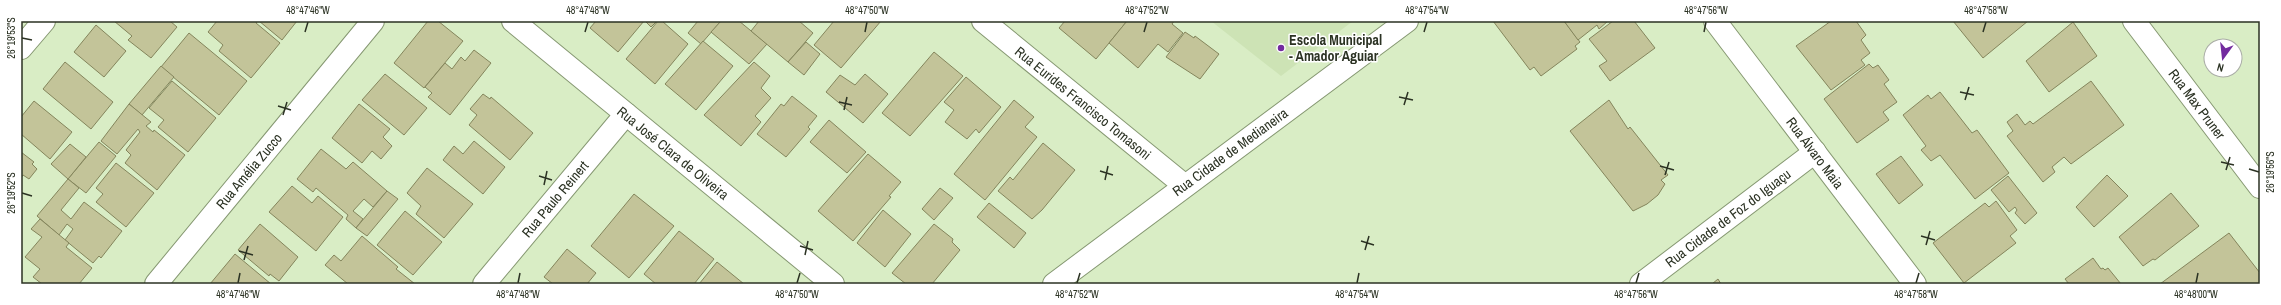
<svg xmlns="http://www.w3.org/2000/svg" width="2281" height="305" font-family="'Archivo Narrow',sans-serif">
  <style>
    .built { fill: #cde3b5 }
    .building { fill: #c3c499; stroke: #84855c }
    .lines { fill: none; stroke-linecap: round; stroke-linejoin: round }
    .minor-casing { stroke: #869872; stroke-width: 24 }
    .tertiary-casing { stroke: #869872; stroke-width: 24 }
    .minor { stroke: #fff; stroke-width: 22 }
    .tertiary { stroke: #fff; stroke-width: 22 }
    .ticks { fill: none; stroke: #2b3223; stroke-width: 1.5 }
    .poi-dot { fill: #732b9f; stroke: #fff; stroke-width: 1.5 }
    .labels { text-anchor: middle; dominant-baseline: central; stroke-width: 3; stroke-linejoin: round; paint-order: stroke }
    .poi-label { font-size: 14px; font-weight: bold; fill: #2b3223; stroke: #fff; text-anchor: start }
    .street-label { font-size: 14px; fill: #2b3223; stroke: #fff }
    .neatline { fill: none; stroke: #2b3223; stroke-width: 1.5 }
    .ticks-label { font-size: 10px; text-anchor: middle; fill: #2b3223 }
  </style>
  <rect width="100%" height="100%" fill="#d9edc5"/>
  <!-- built -->
  <path class="built" d="M1211 21H1353L1281 76Z"/>
  <!-- building -->
  <g class="building">
    <path d="M114 21H170L177 27 151 58 128 40 132 36Z"/>
    <path d="M217 21H257L256 23 280 43 251 78 219 51 223 45 208 32Z"/>
    <path d="M259 21H297L282 40Z"/>
    <path d="M428 21H438L463 41 424 88 394 63Z"/>
    <path d="M596 21H644L618 52 590 28Z"/>
    <path d="M645 21H657L651 27Z"/>
    <path d="M658 21H662L688 44 655 84 626 59Z"/>
    <path d="M698 21H721L701 44 688 33Z"/>
    <path d="M721 21H739L767 44 749 64 711 32Z"/>
    <path d="M759 21H799L813 33 788 62 751 31Z"/>
    <path d="M834 21H881L841 68 814 45Z"/>
    <path d="M1065 21H1127L1096 59 1059 28Z"/>
    <path d="M1127 21H1174L1172 24 1183 33 1168 52 1158 44 1138 68 1109 43Z"/>
    <path d="M1493 21H1564L1580 42 1575 46 1577 49 1541 76 1534 67 1530 70Z"/>
    <path d="M1564 21H1608L1599 29 1597 25 1578 40Z"/>
    <path d="M1613 21H1634L1655 48 1610 81 1599 66 1607 61 1589 39Z"/>
    <path d="M1831 21H1856L1866 35 1861 40 1870 53 1861 60 1865 65 1831 90 1796 46Z"/>
    <path d="M1953 21H2028L1983 58Z"/>
    <path d="M2073 22 2097 56 2049 92 2026 61Z"/>
    <path d="M96 25 126 51 104 77 74 52Z"/>
    <path d="M1185 32 1194 38 1195 36 1219 54 1200 79 1166 57Z"/>
    <path d="M189 33 247 81 219 115 161 67Z"/>
    <path d="M703 41 733 66 696 110 665 84Z"/>
    <path d="M806 42 820 54 804 75 788 62Z"/>
    <path d="M474 50 491 63 450 115 428 97 432 93 425 87 445 63 452 69 461 57 465 61Z"/>
    <path d="M934 52 963 76 910 136 882 113Z"/>
    <path d="M65 62 113 102 91 129 43 89Z"/>
    <path d="M754 62 770 76 761 88 771 98 755 116 761 122 741 146 704 115Z"/>
    <path d="M1869 64 1873 68 1878 65 1889 80 1884 84 1897 102 1883 112 1889 120 1857 143 1824 99Z"/>
    <path d="M161 66 174 77 142 115 129 104Z"/>
    <path d="M385 74 427 108 404 135 362 100Z"/>
    <path d="M865 74 888 94 863 123 826 92 840 75 855 85Z"/>
    <path d="M966 77 1001 107 979 133 976 129 967 139 945 122 954 110 944 102Z"/>
    <path d="M172 81 216 118 188 152 158 127 164 120 149 108Z"/>
    <path d="M2091 81 2124 125 2071 164 2064 157 2052 167 2055 172 2043 182 2007 136 2013 131 2007 122 2017 114 2025 125 2030 121 2033 124Z"/>
    <path d="M1940 92 1972 133 1977 130 2009 173 1975 199 1940 155 1931 161 1921 150 1926 146 1903 115 1928 95 1931 99Z"/>
    <path d="M483 94 490 99 491 97 533 133 510 160 469 125 477 115 470 109Z"/>
    <path d="M792 96 817 116 808 127 810 129 786 157 757 134 781 104 784 106Z"/>
    <path d="M1014 100 1034 117 1025 127 1037 137 985 200 954 174Z"/>
    <path d="M1609 100 1628 129 1630 127 1668 175 1661 180 1665 184 1658 195 1647 204 1633 211 1570 131Z"/>
    <path d="M34 101 72 132 50 159 21 134V117Z"/>
    <path d="M129 104 151 122 146 126 153 132 154 130 185 155 157 190 125 163 131 155 126 150 140 132 138 129 117 154 101 141Z"/>
    <path d="M359 104 390 129 383 137 392 146 381 159 372 151 362 163 332 138Z"/>
    <path d="M829 120 866 152 847 173 810 142Z"/>
    <path d="M474 141 505 167 483 194 443 160 454 146 463 154Z"/>
    <path d="M99 142 116 156 86 193 68 179Z"/>
    <path d="M1043 143 1075 170 1042 210 1032 219 998 191 1010 177 1013 180Z"/>
    <path d="M70 144 86 157 68 179 51 164Z"/>
    <path d="M321 149 346 169 353 162 387 191 373 207 364 199 353 211 363 219 356 228 346 219 348 215 316 188 313 192 297 179Z"/>
    <path d="M21 152 34 162 32 164 37 169 29 179 23 175 21 178Z"/>
    <path d="M868 154 901 182 889 196 891 197 853 241 818 211Z"/>
    <path d="M1901 156 1923 185 1899 204 1876 174Z"/>
    <path d="M116 163 154 193 126 227 96 202 103 194 96 188Z"/>
    <path d="M427 168 473 204 444 238 416 214 421 206 407 193Z"/>
    <path d="M2107 175 2128 196 2094 227 2076 207Z"/>
    <path d="M2008 176 2037 213 2025 224 2015 213 2017 210 2015 207 2009 212 1991 190Z"/>
    <path d="M68 179 79 188 61 210 71 219 84 202 122 231 101 258 99 256 93 263 65 240 73 229 67 224 59 235 37 216Z"/>
    <path d="M292 186 312 203 318 196 343 217 316 251 269 212Z"/>
    <path d="M940 188 953 198 934 220 922 209Z"/>
    <path d="M387 191 398 199 367 236 356 228Z"/>
    <path d="M2171 193 2199 226 2155 260 2153 259 2143 266 2119 237Z"/>
    <path d="M634 194 674 226 629 278 591 246Z"/>
    <path d="M1996 201 2017 230 2010 236 2016 243 1964 283 1933 243 1985 203 1989 207Z"/>
    <path d="M989 203 1026 233 1014 248 977 217Z"/>
    <path d="M883 210 911 234 885 267 857 243Z"/>
    <path d="M405 211 442 242 413 275 377 245Z"/>
    <path d="M40 219 69 243 66 247 92 268 79 284H42L33 277 40 269 25 257 42 237 31 229Z"/>
    <path d="M260 224 298 257 279 281 270 274 269 276 238 250Z"/>
    <path d="M934 224 953 239 952 242 960 250 932 284H906L892 273Z"/>
    <path d="M679 231 714 259 694 284H656L644 274Z"/>
    <path d="M2229 233 2260 273V284H2160Z"/>
    <path d="M362 236 398 267 396 269 415 284H348L325 265 334 255 341 261Z"/>
    <path d="M567 249 596 273 587 284H553L544 277Z"/>
    <path d="M235 254 271 284H210Z"/>
    <path d="M2093 258 2101 269 2103 268 2105 270 2108 268 2121 284H2069L2065 279Z"/>
    <path d="M717 262 744 284H699Z"/>
    <path d="M1718 279 1721 284H1712Z"/>
  </g>
  <g class="lines">
    <defs>
      <g id="minor">
        <path d="M513 21 833 284"/>
        <path d="M983 21 1184 185"/>
        <path d="M156 284 373 21"/>
        <path d="M484 284 626 114"/>
        <path d="M1054 284 1407 21"/>
        <path d="M1641 284 1815 152"/>
      </g>
      <g id="tertiary">
        <path d="M1715 21 1915 284"/>
        <path d="M2134 21 2260 187"/>
        <path d="M21 48 44 21"/>
      </g>
    </defs>
    <!-- minor casing -->
    <use href="#minor" class="minor-casing"/>
    <!-- tertiary casing -->
    <use href="#tertiary" class="tertiary-casing"/>
    <!-- minor -->
    <use href="#minor" class="minor"/>
    <!-- tertiary -->
    <use href="#tertiary" class="tertiary"/>
  </g>
  <!-- ticks -->
  <path class="ticks" d="M305 32 308 22M585 32 588 22M865 32 867 22M1144 32 1147 22M1424 32 1427 22M1704 32 1706 22M1983 32 1986 22M22 38 32 40M1960 92 1974 95M1399 97 1413 100M1965 100 1969 87M839 102 852 105M1404 105 1408 92M278 106 291 110M844 110 847 97M283 115 287 102M2221 162 2234 165M1660 166 1674 170M2249 169 2259 172M2226 170 2230 157M1100 171 1113 175M1665 175 1669 162M539 176 552 180M1105 180 1108 166M544 185 547 171M22 193 32 196M1921 236 1935 240M1361 241 1374 245M1926 245 1930 231M800 246 813 250M1365 250 1369 236M239 251 253 255M805 255 808 241M244 260 248 246M238 283 240 273M518 283 520 273M797 283 800 273M1077 283 1080 273M1357 283 1359 273M1636 283 1639 273M1916 283 1919 273M2196 283 2198 273"/>
  <!-- markers -->
  <circle class="poi-dot" cx="1281" cy="48" r="4"/>
  <g class="labels">
    <!-- poi labels -->
    <g class="poi-label">
      <text x="1289" y="40">Escola Municipal<tspan x="1289" dy="16">- Amador Aguiar</tspan></text>
    </g>
    <!-- street labels -->
    <g class="street-label">
      <text transform="translate(1083 103) rotate(39)">Rua Eurides Francisco Tomasoni</text>
      <text transform="translate(2197 104) rotate(53)">Rua Max Pruner</text>
      <text transform="translate(1230 152) rotate(-36)">Rua Cidade de Medianeira</text>
      <text transform="translate(673 153) rotate(39)">Rua José Clara de Oliveira</text>
      <text transform="translate(1815 153) rotate(53)">Rua Álvaro Maia</text>
      <text transform="translate(249 171) rotate(-50)">Rua Amélia Zucco</text>
      <text transform="translate(555 199) rotate(-50)">Rua Paulo Reinert</text>
      <text transform="translate(1728 218) rotate(-37)">Rua Cidade de Foz do Iguaçu</text>
    </g>
  </g>
  <!-- border -->
  <rect width="2281" height="305" fill="none" stroke="#ffffff" stroke-width="44"/>
  <!-- north arrow -->
  <g transform="translate(2223 58) rotate(195)"><circle r="19" fill="#ffffff" stroke="#aaada7"/>
  <path d="M0-3L7 15L0 10L-7 15Z" fill="#732b9f"/>
  <text y="-6" font-size="11" font-weight="bold" text-anchor="middle" fill="#2b3223">N</text>
  </g>
  <rect x="22" y="22" width="2237" height="261" class="neatline"/>
  <g class="ticks-label">
    <text x="308" y="14">48°47'46"W</text>
    <text x="588" y="14">48°47'48"W</text>
    <text x="867" y="14">48°47'50"W</text>
    <text x="1147" y="14">48°47'52"W</text>
    <text x="1427" y="14">48°47'54"W</text>
    <text x="1706" y="14">48°47'56"W</text>
    <text x="1986" y="14">48°47'58"W</text>
    <text transform="translate(11 38) rotate(-90)" y="4">26°19'53"S</text>
    <text transform="translate(2270 172) rotate(-90)" y="4">26°19'56"S</text>
    <text transform="translate(11 193) rotate(-90)" y="4">26°19'52"S</text>
    <text x="238" y="298">48°47'46"W</text>
    <text x="518" y="298">48°47'48"W</text>
    <text x="797" y="298">48°47'50"W</text>
    <text x="1077" y="298">48°47'52"W</text>
    <text x="1357" y="298">48°47'54"W</text>
    <text x="1636" y="298">48°47'56"W</text>
    <text x="1916" y="298">48°47'58"W</text>
    <text x="2196" y="298">48°48'00"W</text>
  </g>
</svg>
